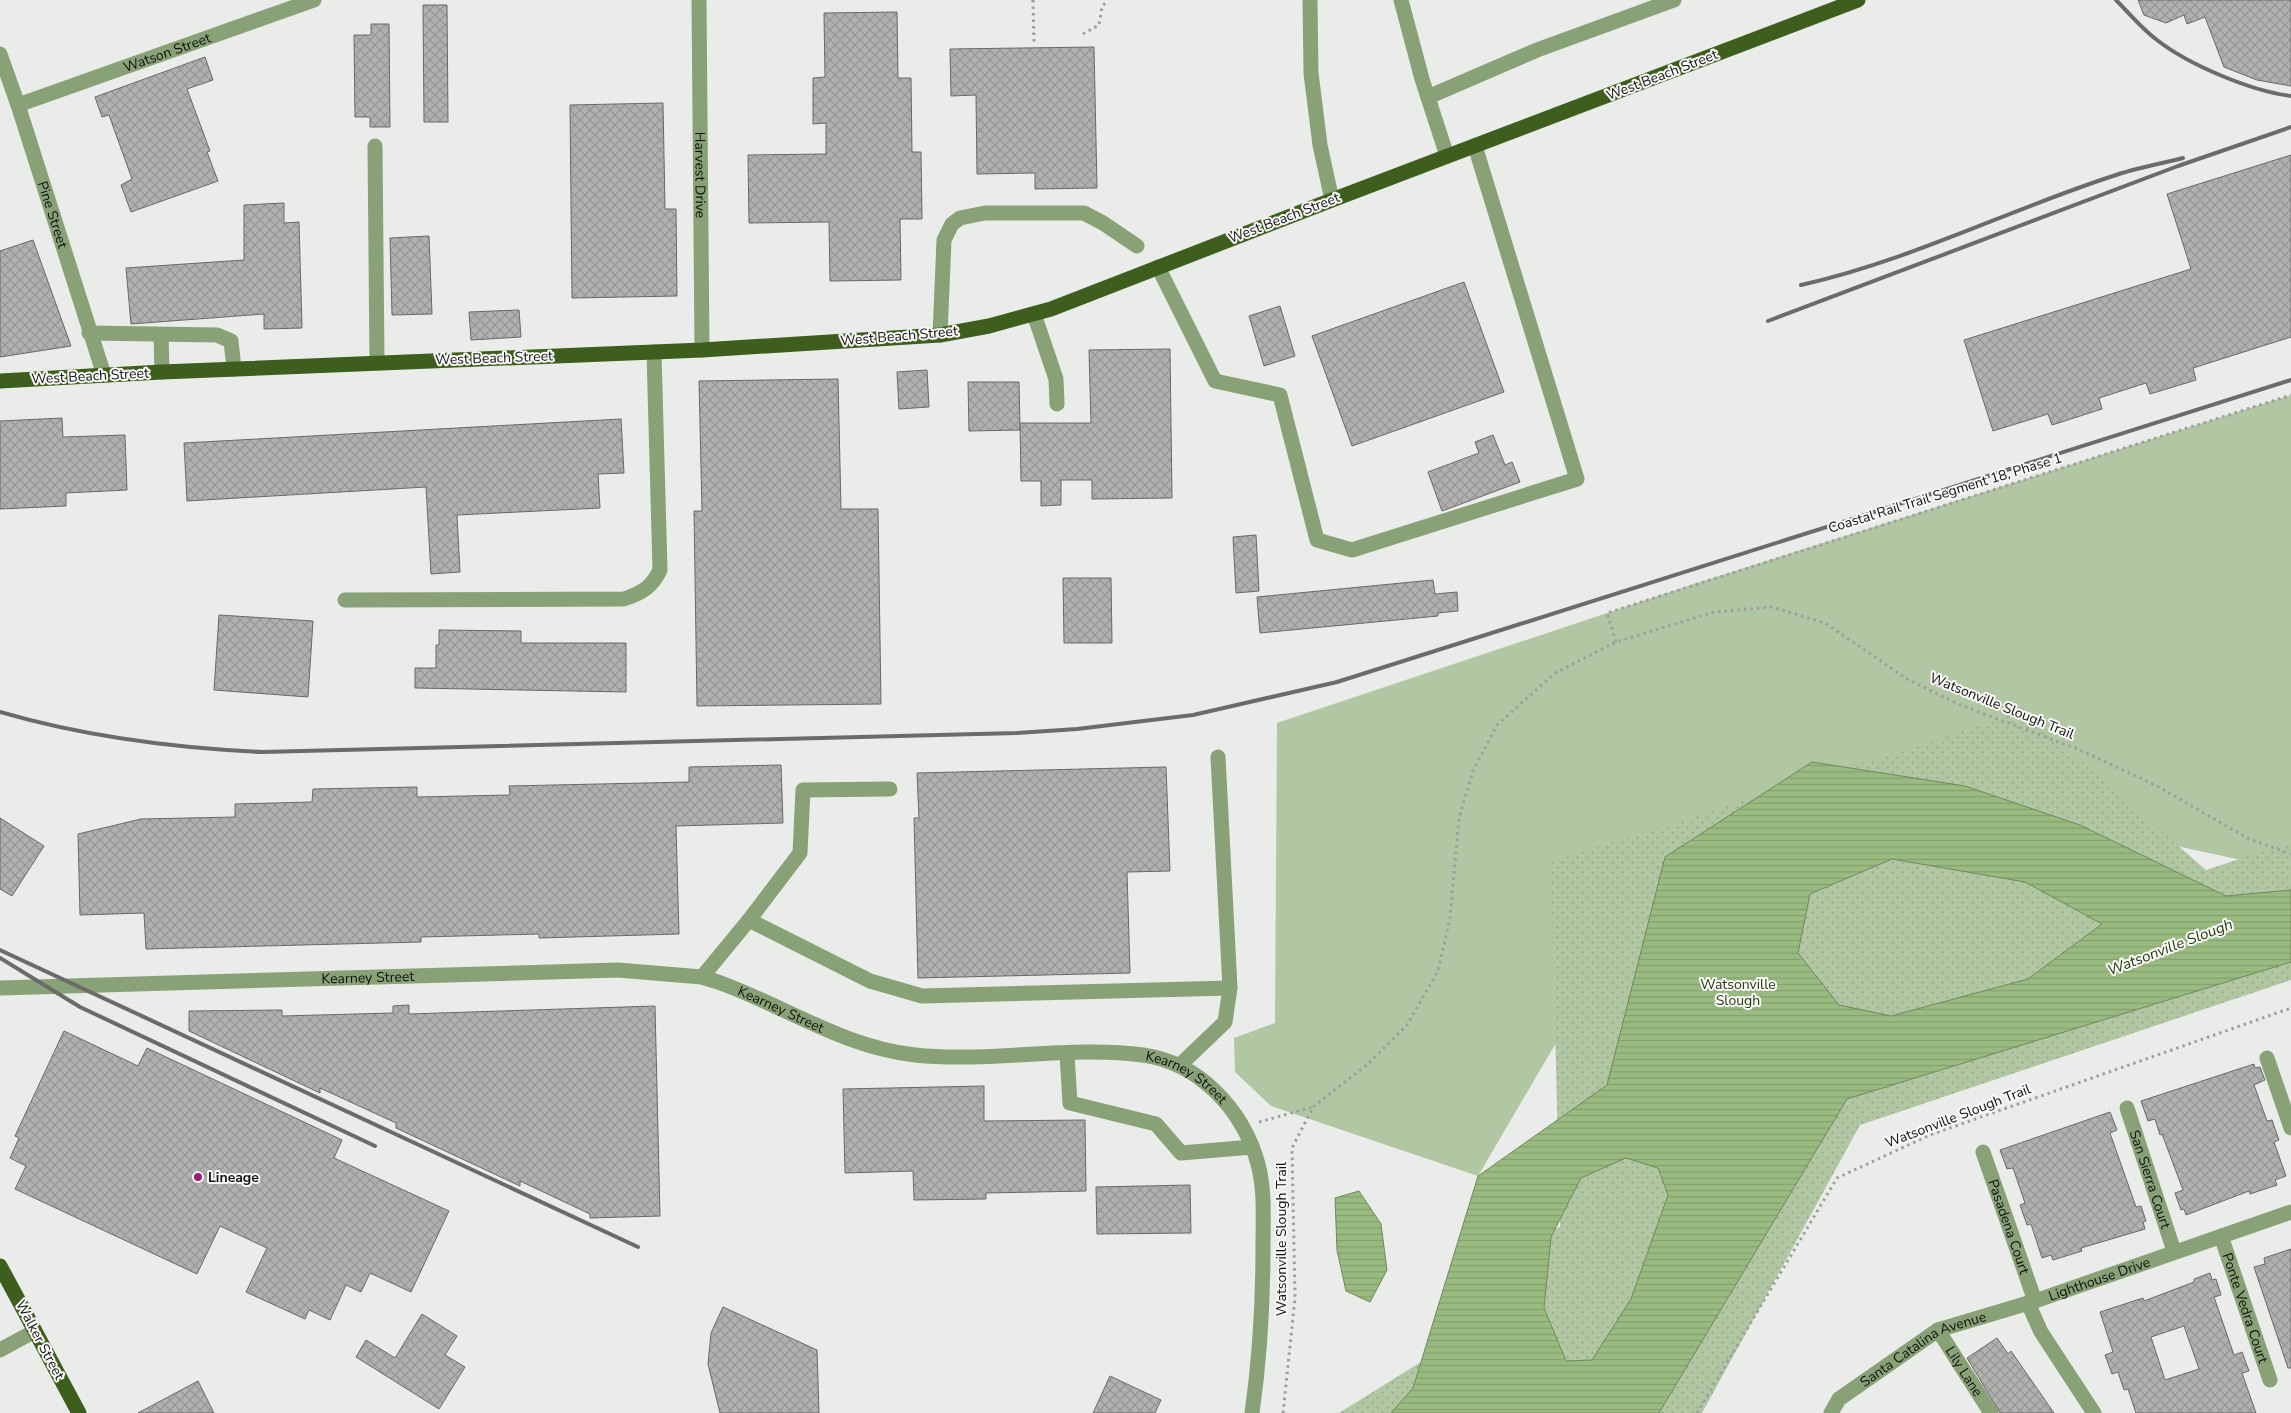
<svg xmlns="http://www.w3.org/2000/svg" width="2291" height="1413" font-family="'Nunito Sans',sans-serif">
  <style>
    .grass { fill: #b1c6a2 }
    .park { fill: url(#park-dots) }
    .water { fill: url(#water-rules); stroke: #70885e; fill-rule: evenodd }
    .building { fill: url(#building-cross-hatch); stroke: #686a67; fill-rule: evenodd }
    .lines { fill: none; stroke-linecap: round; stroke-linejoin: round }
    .path { stroke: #9e9f9d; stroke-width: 3; stroke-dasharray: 2.5 4; stroke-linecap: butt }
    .minor { stroke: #88a176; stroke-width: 15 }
    .major { stroke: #3d5e1d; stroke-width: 15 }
    .rail { stroke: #6a6c6a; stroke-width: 4 }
    .poi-dot { fill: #991e76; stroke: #f8f9f6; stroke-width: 2 }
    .labels { text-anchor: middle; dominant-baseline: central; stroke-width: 4; stroke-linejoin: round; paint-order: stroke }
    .street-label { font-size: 14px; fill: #0f100f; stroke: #f8f9f6 }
    .park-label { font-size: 14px; fill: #253b11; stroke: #f8f9f6 }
    .poi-label { font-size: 14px; font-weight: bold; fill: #0f100f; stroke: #f8f9f6; text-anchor: start }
    .water-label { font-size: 15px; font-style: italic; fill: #243a10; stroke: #f8f9f6 }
  </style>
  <defs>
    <pattern id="park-dots" width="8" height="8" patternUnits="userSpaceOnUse" patternTransform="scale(1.25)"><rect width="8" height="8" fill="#b1c6a2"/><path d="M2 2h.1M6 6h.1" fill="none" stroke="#97a98a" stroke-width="1.8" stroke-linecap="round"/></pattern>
    <pattern id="water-rules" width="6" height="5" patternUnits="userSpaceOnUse" patternTransform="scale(1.25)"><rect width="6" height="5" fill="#99bb80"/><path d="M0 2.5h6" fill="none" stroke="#83a06d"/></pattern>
    <pattern id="building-cross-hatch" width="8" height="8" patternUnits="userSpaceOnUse" patternTransform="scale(1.25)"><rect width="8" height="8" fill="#b0b1af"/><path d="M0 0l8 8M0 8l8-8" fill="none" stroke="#969795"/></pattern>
  </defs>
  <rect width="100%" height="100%" fill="#eaece9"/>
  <!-- grass -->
  <path class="grass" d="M2291 395V871L2080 825 1665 857 1478 1176 1271 1106 1235 1072 1234 1038 1275 1023 1277 723 1700 582Z"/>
  <!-- park -->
  <path class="park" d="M2024 711 2206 870 2291 842V980L1860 1125 1702 1413H1339L1445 1347 1495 1251 1560 1227 1551 862Z"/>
  <!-- water -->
  <g class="water">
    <path d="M1812 762 1965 786 2080 825 2226 896 2291 890V962L1847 1099 1659 1413H1391L1413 1388 1478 1176 1607 1085 1665 857ZM1892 859 2025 882 2102 924 2028 979 1891 1016 1839 1005 1798 953 1810 894ZM1626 1158 1658 1168 1668 1195 1631 1299 1592 1360 1566 1361 1544 1308 1551 1237 1581 1178Z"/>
    <path d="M1359 1191 1381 1224 1387 1270 1370 1302 1346 1291 1337 1250 1335 1198Z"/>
  </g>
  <!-- building -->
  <g class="building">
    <path d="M2138 0H2291V86L2257 80 2224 67 2205 17 2187 24 2184 15 2166 23 2144 15Z"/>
    <path d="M423 5H447L448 122H424Z"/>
    <path d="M897 12 898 78H911L912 152H921L922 219H900L901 280 830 281 829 222 749 223 748 155 826 154V123L813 124V78L825 77 824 13Z"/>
    <path d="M371 24H389L390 127H370V117H355L354 35H371Z"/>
    <path d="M1094 47 1097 188 1035 189V173L977 174 976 95 951 96 950 49Z"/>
    <path d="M205 57 213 80 187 89 210 151 207 152 218 181 131 212 121 185 132 179 109 115 102 117 95 97Z"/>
    <path d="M663 103 665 209H676L677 296 572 298 570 105Z"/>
    <path d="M2291 155V337L2193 368 2196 380 2150 394 2146 383 2099 398 2102 409 2052 425 2048 414 1993 431 1964 340 2191 269 2167 194Z"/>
    <path d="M284 203V223L299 222 302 328 264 329V314L131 324 126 268 244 260V205Z"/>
    <path d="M429 236 432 314 392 315 390 238Z"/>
    <path d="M33 240 71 346 0 357V251Z"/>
    <path d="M1464 282 1504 392 1352 446 1312 336Z"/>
    <path d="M1280 306 1295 356 1264 366 1249 316Z"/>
    <path d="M519 310 521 337 471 340 469 312Z"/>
    <path d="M1170 349 1172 498 1092 499V480H1061V505L1041 506V481H1021L1020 423H1091L1089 350Z"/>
    <path d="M927 370 929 407 899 409 897 372Z"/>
    <path d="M838 379 841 509H878L881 704 697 706 694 511H702L699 381Z"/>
    <path d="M968 382H1019L1020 430 969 431Z"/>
    <path d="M62 418 63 437 125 435 127 490 66 493V506L0 509V421Z"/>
    <path d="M621 419 624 473 598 474 600 508 457 515 460 572 431 574 426 487 187 501 184 443Z"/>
    <path d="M1493 435 1505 465 1512 462 1520 482 1442 511 1428 472 1479 453 1475 442Z"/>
    <path d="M1256 535 1259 591 1236 593 1233 537Z"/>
    <path d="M1063 578H1111L1112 643H1064Z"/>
    <path d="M1433 580 1435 594 1457 592 1458 611 1438 613V616L1260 633 1257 597Z"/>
    <path d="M219 615 313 621 308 697 214 690Z"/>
    <path d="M439 630 521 631V643H626V692L415 688V668H436V645H439Z"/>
    <path d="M781 765 783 823 676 826 679 934 539 938V934L421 937V942L146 949 144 913 80 915 78 834 141 819 235 817V804L312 802 313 789 417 787V797L510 795 509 786 689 782V767Z"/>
    <path d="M1166 767 1170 871 1127 872 1130 973 918 978 914 818H919L917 773Z"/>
    <path d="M0 818 44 846 12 896 0 889Z"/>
    <path d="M409 1005V1014L655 1006 660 1216 590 1218V1214L520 1181V1186L396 1128V1123L320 1088V1093L189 1031V1011L282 1010V1016L393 1013V1006Z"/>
    <path d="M64 1031 138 1066 147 1048 342 1140 334 1158 449 1211 411 1292 370 1273 361 1292 346 1285 330 1320 309 1310 305 1319 246 1292 267 1248 220 1226 197 1274 15 1189 26 1166 10 1158 19 1138 15 1136Z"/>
    <path d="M2254 1064 2255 1068 2260 1067 2265 1080 2254 1085 2267 1121 2272 1120 2279 1140 2274 1142 2286 1176 2275 1180 2277 1185 2250 1194 2249 1191 2186 1215 2184 1209 2181 1210 2175 1193 2183 1190 2162 1134 2160 1135 2155 1119 2148 1121 2141 1101Z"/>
    <path d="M984 1086V1121L1085 1120 1086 1191 986 1193V1199L914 1200 913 1171 845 1173 843 1089Z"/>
    <path d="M2110 1112 2117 1130 2110 1133 2136 1207 2141 1206 2146 1221 2143 1222 2145 1229 2081 1248 2082 1251 2053 1260 2051 1255 2042 1258 2031 1224 2027 1225 2020 1205 2025 1203 2013 1168 2007 1169 2000 1150Z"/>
    <path d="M1190 1185 1191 1233 1097 1234 1096 1187Z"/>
    <path d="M2291 1249V1368H2288L2254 1267 2265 1264 2264 1258Z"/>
    <path d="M2210 1273 2212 1280 2216 1279 2221 1295 2214 1297 2234 1355 2242 1352 2249 1371 2242 1373 2256 1413H2136L2128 1389 2124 1390 2118 1372 2112 1374 2105 1355 2113 1352 2100 1312 2143 1298 2144 1301 2194 1282V1279ZM2184 1326 2199 1369 2165 1380 2151 1337Z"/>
    <path d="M723 1307 817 1350 819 1413H720L708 1364 711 1333Z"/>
    <path d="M422 1314 457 1336 445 1355 465 1367 439 1409 356 1357 366 1340 395 1358Z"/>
    <path d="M1997 1338 2008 1354 2011 1351 2054 1413H2000L1967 1358Z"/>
    <path d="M1110 1376 1161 1400 1155 1413H1093Z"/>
    <path d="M198 1381 214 1413H138Z"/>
  </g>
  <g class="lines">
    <!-- path -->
    <g class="path">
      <path d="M1033 0 1034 44"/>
      <path d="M1083 34 1099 25 1102 7 1107 0"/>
      <path d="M1616 642 1607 613 2291 395"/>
      <path d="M1259 1122 1313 1107"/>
      <path d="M1283 1413 1295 1298 1292 1148 1313 1107 1368 1064 1407 1025 1438 971 1450 918 1459 818 1473 771 1497 725 1555 673 1616 642 1714 612 1772 607 1825 623 1907 679 1958 704 2080 750 2157 786 2249 839 2291 854"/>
      <path d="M1697 1413 1837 1178 1930 1135 2291 1008"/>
    </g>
    <!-- minor -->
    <g class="minor">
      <path id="s1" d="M699 0 702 350"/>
      <path d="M1310 0 1311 73 1320 145 1332 200"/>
      <path d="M1401 0 1422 79 1447 156"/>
      <path id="s2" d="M0 54 18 105 104 375"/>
      <path d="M1428 97 1537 50 1674 0"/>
      <path id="s3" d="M18 105 314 0"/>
      <path d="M375 146 377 363"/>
      <path d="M1158 267 1215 381 1280 395 1317 540 1352 550 1577 479 1475 146"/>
      <path d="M1034 314 1056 379 1057 404"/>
      <path d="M89 333 217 335 231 341 234 369"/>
      <path d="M161 335 162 372"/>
      <path d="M940 335 944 240 952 224 960 218 985 213H1084L1103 223 1137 246"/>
      <path d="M345 600 624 599C642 593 652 587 660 570L654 352"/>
      <path d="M1218 757 1230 988"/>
      <path d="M749 920 800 853 803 790 890 789"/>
      <path d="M702 977 749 920 870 981 922 996 1230 988 1225 1022 1180 1065"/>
      <path id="s4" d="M0 988 618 970 702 977 718 982C785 1006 843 1047 915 1055 990 1063 1070 1045 1143 1055 1200 1063 1243 1110 1258 1164 1265 1190 1263 1219 1263 1246 1263 1302 1260 1357 1252 1413"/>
      <path d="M1067 1054 1070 1103 1156 1124 1181 1153 1252 1147"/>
      <path d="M2267 1058 2291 1128"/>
      <path id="s5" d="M2127 1108 2174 1251"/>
      <path id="s6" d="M1983 1152 2035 1301"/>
      <path id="s7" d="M2221 1236 2270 1380"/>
      <path d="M2028 1303 2041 1332 2094 1413"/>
      <path id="s8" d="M1938 1330 1991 1413"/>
      <path d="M0 1350 35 1331"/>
      <path id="s9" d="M1831 1413 1839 1399 1938 1330 2035 1301 2291 1212"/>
    </g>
    <!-- major -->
    <g class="major">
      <path d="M0 381 162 372 702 350 940 335 989 326 1051 309 1332 200 1858 0"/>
      <path d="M0 1266 79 1413"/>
    </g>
    <!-- rail -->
    <g class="rail">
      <path d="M2116 0C2129 13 2142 29 2157 40 2189 65 2251 91 2291 96"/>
      <path d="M1801 285C1909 261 2008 210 2113 176 2135 168 2160 164 2183 158"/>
      <path d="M1768 321 2178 166 2291 127"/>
      <path d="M0 712C86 737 172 748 262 752L1017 733 1077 729 1193 715 1337 682 2291 380"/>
      <path d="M0 950 638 1247"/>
      <path d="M0 958 80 1007 375 1146"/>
    </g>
  </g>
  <!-- markers -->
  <circle class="poi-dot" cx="198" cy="1177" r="5"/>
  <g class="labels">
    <!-- street labels -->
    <g class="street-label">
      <text stroke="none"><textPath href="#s3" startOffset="158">Watson Street</textPath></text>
      <text transform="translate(1662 75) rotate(-21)">West Beach Street</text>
      <text stroke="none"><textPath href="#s1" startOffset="175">Harvest Drive</textPath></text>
      <text stroke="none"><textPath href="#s2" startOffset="169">Pine Street</textPath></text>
      <text transform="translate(1284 218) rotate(-21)">West Beach Street</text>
      <text transform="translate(899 336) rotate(-5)">West Beach Street</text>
      <text transform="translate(494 358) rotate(-2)">West Beach Street</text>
      <text transform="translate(90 376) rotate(-3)">West Beach Street</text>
      <text transform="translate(1945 493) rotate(-17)">Coastal Rail Trail Segment 18, Phase 1</text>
      <text transform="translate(2002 706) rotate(22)">Watsonville Slough Trail</text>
      <text stroke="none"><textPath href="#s4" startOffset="368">Kearney Street</textPath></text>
      <text stroke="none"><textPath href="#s4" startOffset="788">Kearney Street</textPath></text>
      <text stroke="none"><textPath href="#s4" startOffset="1208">Kearney Street</textPath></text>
      <text transform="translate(1958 1116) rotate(-21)">Watsonville Slough Trail</text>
      <text stroke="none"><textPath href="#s5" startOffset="75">San Sierra Court</textPath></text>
      <text stroke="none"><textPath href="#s6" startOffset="79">Pasadena Court</textPath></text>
      <text transform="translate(1281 1239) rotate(-90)">Watsonville Slough Trail</text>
      <text stroke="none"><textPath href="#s9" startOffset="306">Lighthouse Drive</textPath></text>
      <text stroke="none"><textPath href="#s7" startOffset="76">Ponte Vedra Court</textPath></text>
      <text transform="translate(40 1340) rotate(62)">Walker Street</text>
      <text stroke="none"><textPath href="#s9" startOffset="115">Santa Catalina Avenue</textPath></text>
      <text stroke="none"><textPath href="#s8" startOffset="49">Lily Lane</textPath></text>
    </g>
    <!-- park labels -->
    <g class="park-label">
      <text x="1738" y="984">Watsonville<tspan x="1738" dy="16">Slough</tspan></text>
    </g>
    <!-- poi labels -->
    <g class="poi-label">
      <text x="208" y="1177">Lineage</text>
    </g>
    <!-- water labels -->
    <g class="water-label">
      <text transform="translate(2170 947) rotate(-21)">Watsonville Slough</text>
    </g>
  </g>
</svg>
